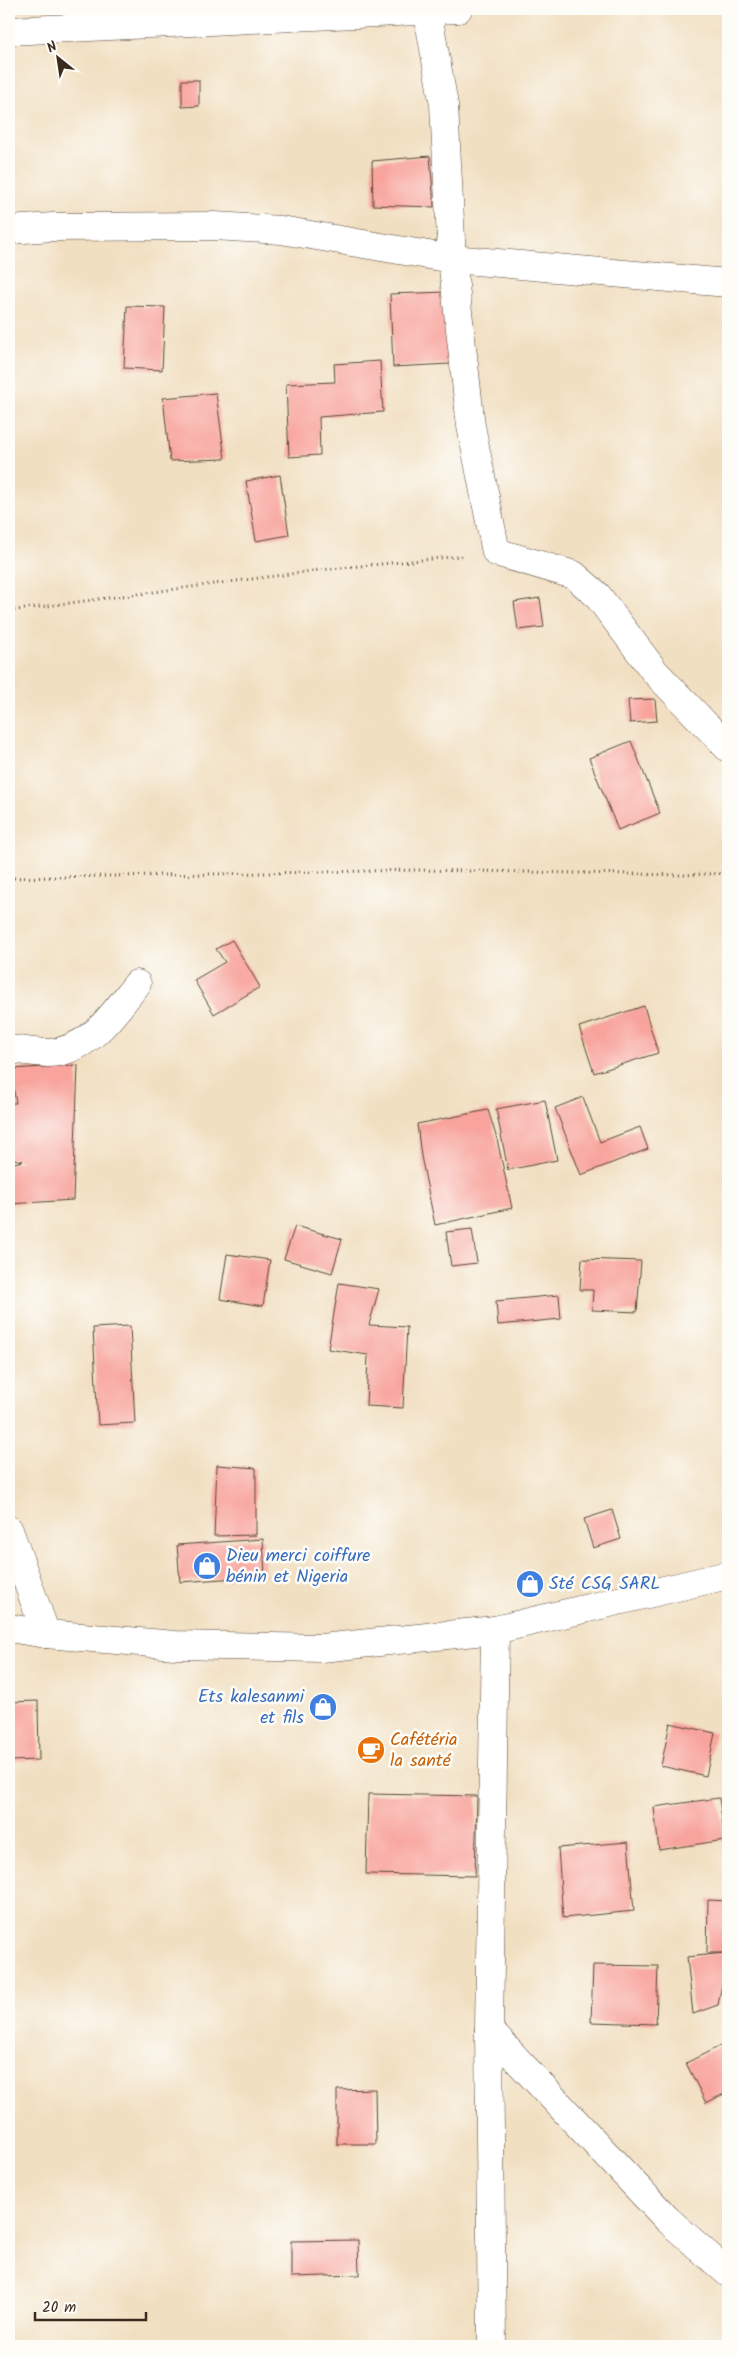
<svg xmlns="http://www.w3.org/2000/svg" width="737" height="2355" font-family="Kalam,sans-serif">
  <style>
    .building { fill: #f8a49d }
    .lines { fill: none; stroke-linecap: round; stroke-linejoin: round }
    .minor-casing { stroke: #564536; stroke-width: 29 }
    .path { stroke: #564536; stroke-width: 3; stroke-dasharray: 1 4; stroke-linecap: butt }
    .minor { stroke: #fff; stroke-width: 28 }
    .labels { text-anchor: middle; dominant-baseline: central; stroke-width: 5; stroke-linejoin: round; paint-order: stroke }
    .shop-label { font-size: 18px; fill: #366cbe; stroke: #fdfcf7; text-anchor: start }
    .food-label { font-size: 18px; fill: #c56008; stroke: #fdfcf7; text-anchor: start }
  </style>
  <rect width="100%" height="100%" fill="#fdfcf7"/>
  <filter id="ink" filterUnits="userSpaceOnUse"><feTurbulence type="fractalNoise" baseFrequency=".02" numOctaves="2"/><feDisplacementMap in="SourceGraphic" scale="10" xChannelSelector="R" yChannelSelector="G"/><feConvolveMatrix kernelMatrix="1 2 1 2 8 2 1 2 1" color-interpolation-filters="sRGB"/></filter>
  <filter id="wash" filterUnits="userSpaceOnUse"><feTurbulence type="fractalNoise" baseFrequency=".0096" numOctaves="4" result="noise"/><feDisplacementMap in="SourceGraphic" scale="20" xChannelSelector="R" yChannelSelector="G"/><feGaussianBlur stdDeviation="1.12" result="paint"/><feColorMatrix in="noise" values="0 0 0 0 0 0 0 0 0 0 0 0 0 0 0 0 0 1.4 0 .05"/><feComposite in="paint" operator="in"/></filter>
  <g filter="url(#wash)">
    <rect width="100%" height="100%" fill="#f1dfc1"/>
    <g id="blocks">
      <!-- building -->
      <g class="building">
        <path d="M182 80H199V106L182 107Z"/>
        <path d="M430 156 434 207 373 205 372 161Z"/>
        <path d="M447 292 450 364 393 367 390 294Z"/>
        <path d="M127 306 165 307 162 370 124 368Z"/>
        <path d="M380 361 383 412 319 417 320 455 289 457 286 384 335 382 334 364Z"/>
        <path d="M216 393 225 459 170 461 163 398Z"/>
        <path d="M280 475 289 535 256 541 246 481Z"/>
        <path d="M540 598 544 627 518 630 514 602Z"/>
        <path d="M655 699 657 721 630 723 628 700Z"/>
        <path d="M631 741 660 813 618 830 589 758Z"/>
        <path d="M232 940 260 987 214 1014 194 980 225 962 216 949Z"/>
        <path d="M644 1006 658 1053 594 1073 579 1027Z"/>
        <path d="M78 1065 73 1200 9 1204V1164L23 1161 9 1158V1103H16L10 1069Z"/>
        <path d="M583 1097 600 1142 640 1127 648 1149 581 1175 555 1108Z"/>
        <path d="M545 1100 557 1160 508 1170 496 1109Z"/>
        <path d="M488 1110 497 1139 512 1208 435 1225 421 1156 417 1124Z"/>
        <path d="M295 1226 342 1239 332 1273 284 1259Z"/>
        <path d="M472 1229 477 1263 451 1266 446 1232Z"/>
        <path d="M227 1254 270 1260 263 1306 220 1299Z"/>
        <path d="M582 1259 641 1261 637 1312 592 1310 593 1290H580Z"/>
        <path d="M339 1283 379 1289 369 1325 407 1327 403 1408 366 1406 368 1355 328 1349Z"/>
        <path d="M559 1295 561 1319 498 1325 496 1301Z"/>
        <path d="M130 1326 135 1423 98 1425 93 1328Z"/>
        <path d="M217 1465 256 1468V1535L214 1536Z"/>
        <path d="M612 1510 621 1539 593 1548 584 1519Z"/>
        <path d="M263 1539 265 1576 180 1582 177 1545Z"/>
        <path d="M38 1701 39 1760 9 1761V1702Z"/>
        <path d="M670 1723 715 1733 706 1776 661 1766Z"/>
        <path d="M368 1794 477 1796 475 1876 366 1874Z"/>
        <path d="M719 1798 725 1840 659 1850 654 1807Z"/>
        <path d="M628 1842 634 1911 563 1918 558 1848Z"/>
        <path d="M708 1900 728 1901V1953L718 2005 693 2014 687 1957 725 1953H707Z"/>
        <path d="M593 1965 658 1966 656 2024 591 2022Z"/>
        <path d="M728 2042V2092L706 2103 686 2063Z"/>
        <path d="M375 2089 376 2144H337V2090Z"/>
        <path d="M358 2240 359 2275 291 2277V2241Z"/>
      </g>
    </g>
  </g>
  <g filter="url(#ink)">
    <use href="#blocks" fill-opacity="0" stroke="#564536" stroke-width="1"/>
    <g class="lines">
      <defs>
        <g id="minor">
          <path d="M427 9 444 105 452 259 471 426 496 552 574 575 597 595 655 672 728 748"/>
          <path d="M9 31 458 9"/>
          <path d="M9 230 53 227 214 226 281 230 452 259 728 283"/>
          <path d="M9 1049C21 1050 35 1053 48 1053 90 1051 113 1014 137 984"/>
          <path d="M9 1530 46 1634"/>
          <path d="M9 1628 46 1634 175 1645 321 1648 495 1630 728 1575"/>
          <path d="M489 2030 667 2219 728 2273"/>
          <path d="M492 2346 489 2030 495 1630"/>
        </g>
      </defs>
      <!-- minor casing -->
      <use href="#minor" class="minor-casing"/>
      <!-- path -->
      <g class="path">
        <path d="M9 611 320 570 462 556"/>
        <path d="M9 878 418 870 685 875 728 873"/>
      </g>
      <!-- minor -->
      <use href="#minor" class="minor"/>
    </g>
  </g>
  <!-- icons -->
  <defs>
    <symbol id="shop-disc" viewBox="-11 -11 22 22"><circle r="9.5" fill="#3f7fe0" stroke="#fdfcf7"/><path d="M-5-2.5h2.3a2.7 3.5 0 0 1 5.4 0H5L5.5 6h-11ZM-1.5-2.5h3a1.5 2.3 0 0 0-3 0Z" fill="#fff"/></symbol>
    <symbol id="cafe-disc" viewBox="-11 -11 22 22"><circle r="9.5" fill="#e8710a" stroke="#fdfcf7"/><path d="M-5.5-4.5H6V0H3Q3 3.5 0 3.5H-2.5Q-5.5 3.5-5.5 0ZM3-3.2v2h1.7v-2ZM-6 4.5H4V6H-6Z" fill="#fff"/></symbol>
  </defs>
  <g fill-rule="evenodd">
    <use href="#shop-disc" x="191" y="1550" width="32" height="32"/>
    <use href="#shop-disc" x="514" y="1568" width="32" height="32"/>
    <use href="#shop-disc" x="307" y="1691" width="32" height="32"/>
    <use href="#cafe-disc" x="355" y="1734" width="32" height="32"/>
  </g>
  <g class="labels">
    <!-- shop labels -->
    <g class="shop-label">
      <text x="226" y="1556">Dieu merci coiffure<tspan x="226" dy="21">bénin et Nigeria</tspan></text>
      <text x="549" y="1584">Sté CSG SARL</text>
      <text x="304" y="1697" text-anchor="end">Ets kalesanmi<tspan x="304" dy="21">et fils</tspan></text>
    </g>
    <!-- food labels -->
    <g class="food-label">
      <text x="390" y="1740">Cafétéria<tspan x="390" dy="21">la santé</tspan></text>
    </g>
  </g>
  <!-- margin -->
  <rect width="737" height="2355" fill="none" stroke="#fdfcf7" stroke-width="30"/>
  <!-- north arrow -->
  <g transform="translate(58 58) rotate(330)" stroke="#fdfcf7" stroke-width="4" paint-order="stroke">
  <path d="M0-4L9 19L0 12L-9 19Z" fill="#3b2a1e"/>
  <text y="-8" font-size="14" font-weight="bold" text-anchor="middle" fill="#3b2a1e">N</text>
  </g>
  <!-- scale -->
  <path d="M35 2312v8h111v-8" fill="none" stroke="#3b2a1e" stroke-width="2.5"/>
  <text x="42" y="2312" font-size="15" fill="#3b2a1e" stroke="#fdfcf7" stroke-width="4" paint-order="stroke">20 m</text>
</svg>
